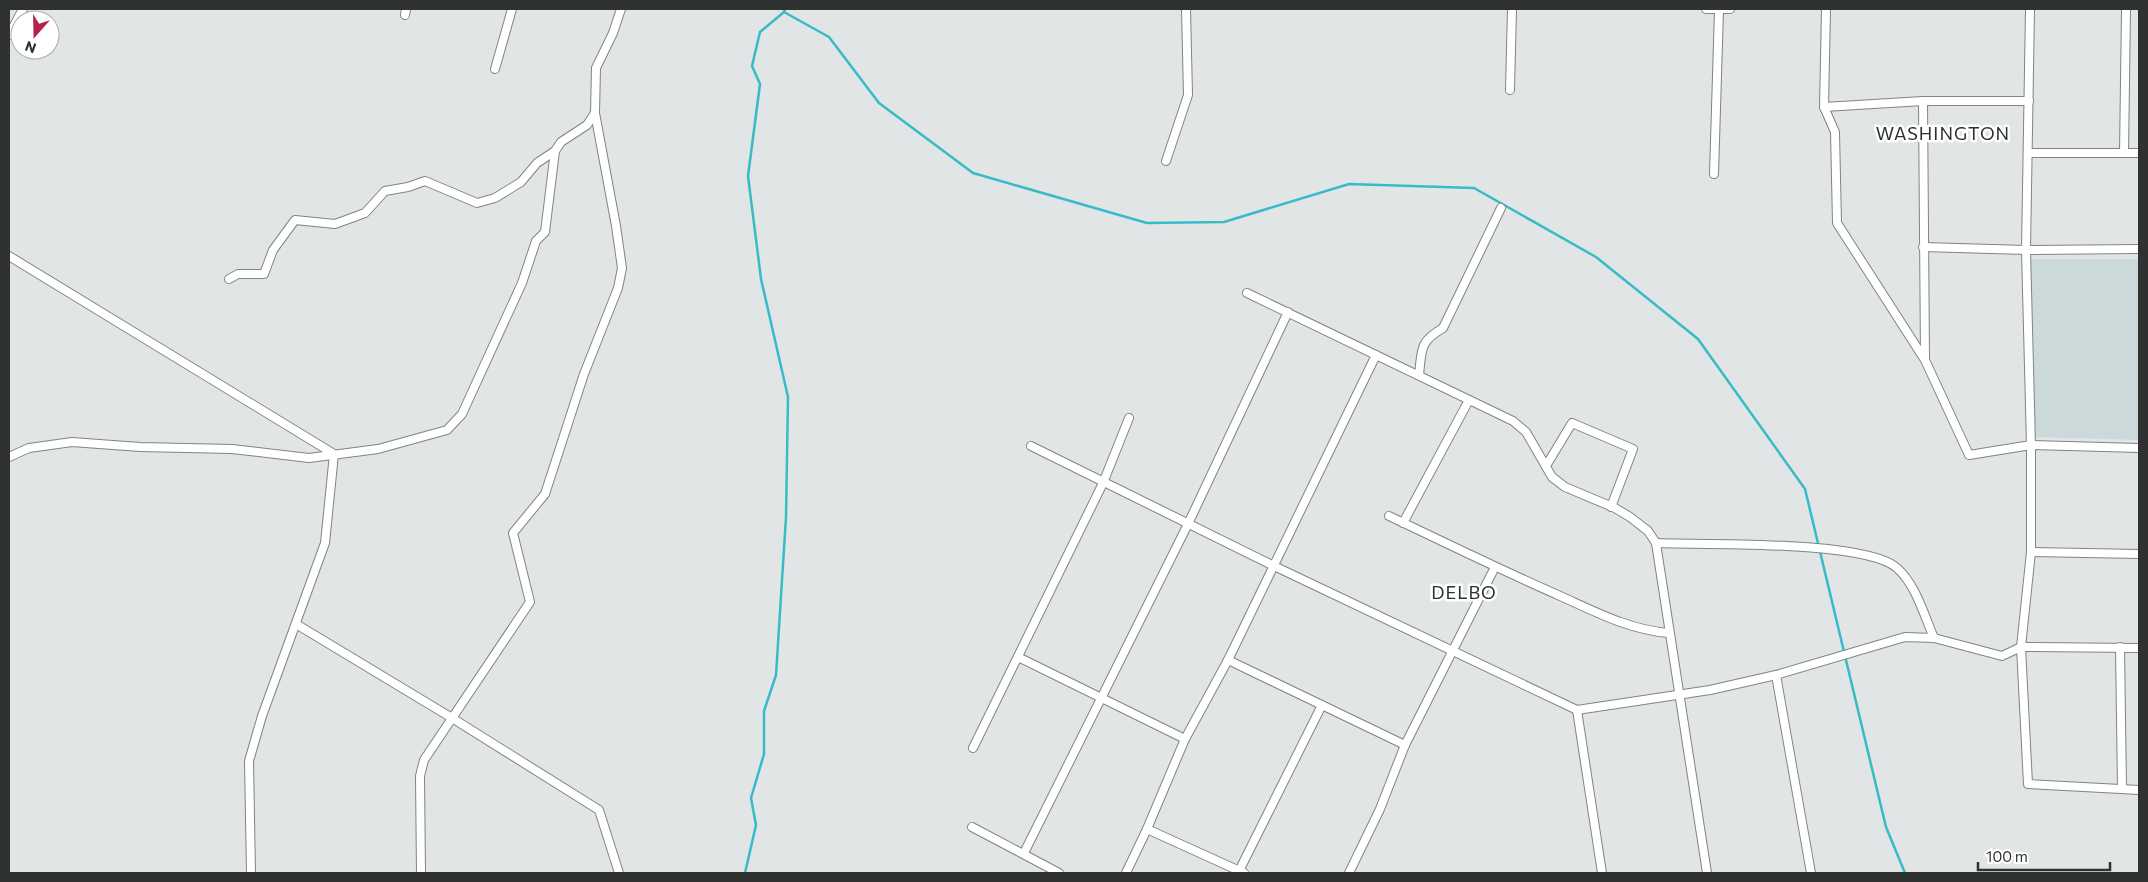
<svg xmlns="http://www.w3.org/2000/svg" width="2148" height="882" font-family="Commissioner,sans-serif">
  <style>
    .built { fill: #ccd9db }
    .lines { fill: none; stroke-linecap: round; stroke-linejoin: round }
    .stream { stroke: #37bbc7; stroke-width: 2.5 }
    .minor-casing { stroke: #808484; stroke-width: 10 }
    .minor { stroke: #fff; stroke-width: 8 }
    .labels { text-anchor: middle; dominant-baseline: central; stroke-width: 5; stroke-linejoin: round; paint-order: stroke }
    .quarter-label { font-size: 18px; letter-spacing: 1px; fill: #2d3131; stroke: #fff }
  </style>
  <rect width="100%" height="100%" fill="#e1e5e6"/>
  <!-- built -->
  <path class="built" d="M2031 259H2139V440L2033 437Z"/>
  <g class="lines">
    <!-- stream -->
    <g class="stream">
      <path d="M784 12 829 37 879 103 973 173 1147 223 1224 222 1349 184 1474 188 1596 257 1698 339 1805 489 1886 827 1905 873"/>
      <path d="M745 873 756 825 751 798 764 754V711L776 675 786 517 788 397 761 279 748 176 760 84 752 66 760 32 784 12 785 9"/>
    </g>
    <defs>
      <g id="minor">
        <path d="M1706 9H1730"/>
        <path d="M1826 9 1824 107 1835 132 1837 223 1925 360 1969 455 2031 445 2139 448"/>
        <path d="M2030 9 2026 250 2031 445V552L2021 647 2028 784 2139 790"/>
        <path d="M405 15 406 9"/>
        <path d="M9 35 23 9"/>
        <path d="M495 69 512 9"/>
        <path d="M1510 90 1512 9"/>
        <path d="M1923 101 1925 359"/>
        <path d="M1824 107 1923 101H2029"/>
        <path d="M2029 153H2139"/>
        <path d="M2124 153 2126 9"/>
        <path d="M1166 161 1188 95 1186 9"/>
        <path d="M1714 174 1719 10"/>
        <path d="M1923 247 2026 250 2139 249"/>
        <path d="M9 256 334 454 325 543 262 716 249 761 251 873"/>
        <path d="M229 279 238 274H264L273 250 295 220 335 224 365 213 385 191 408 187 425 181 477 203 495 198 521 182 537 163 555 151"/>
        <path d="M1247 293 1513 421 1526 432 1552 477 1565 487 1615 508 1630 517 1648 531 1656 543 1707 873"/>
        <path d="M1419 375C1422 349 1419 342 1443 328L1501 208"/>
        <path d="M1031 446 1274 566 1577 710 1710 690 1776 675 1905 637 1934 638 2002 656 2021 647 2139 648"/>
        <path d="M9 457 29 448 72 442 140 447 232 449 309 458 378 449 447 430 462 414 522 283 536 241 545 232 555 151 561 142 587 125 595 113 596 68 613 33 621 9"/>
        <path d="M1546 466 1572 423 1633 449 1611 507"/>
        <path d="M1389 516C1446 543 1501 570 1558 595 1594 611 1629 630 1669 633"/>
        <path d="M1403 523 1469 400"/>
        <path d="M1656 543C1704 545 1865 540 1897 568 1916 585 1924 615 1934 638"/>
        <path d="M2031 552 2139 554"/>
        <path d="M296 624 452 718 599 810 619 873"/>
        <path d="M2120 647 2122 789"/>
        <path d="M1018 657 1185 739"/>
        <path d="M1228 660 1405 745"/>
        <path d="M1776 675 1811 873"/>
        <path d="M1577 710 1602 873"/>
        <path d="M973 748 1103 483 1129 418"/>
        <path d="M972 827 1059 873"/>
        <path d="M1147 829 1244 873"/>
        <path d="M1024 853 1188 524 1288 312"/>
        <path d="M1239 871 1322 705"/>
        <path d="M421 873 420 776 424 760 530 602 513 533 545 494 584 374 618 288 622 268 616 226 595 113"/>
        <path d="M1126 873 1147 829 1185 739 1228 660 1376 355"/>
        <path d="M1349 873 1380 809 1405 745 1495 567"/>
      </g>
    </defs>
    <!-- minor casing -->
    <use href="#minor" class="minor-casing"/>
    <!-- minor -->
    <use href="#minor" class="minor"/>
  </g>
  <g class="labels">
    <!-- quarter labels -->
    <g class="quarter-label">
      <text x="1943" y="133">WASHINGTON</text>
      <text x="1464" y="592">DELBO</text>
    </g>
  </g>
  <!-- border -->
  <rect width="2148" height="882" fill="none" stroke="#303232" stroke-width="20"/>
  <!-- north arrow -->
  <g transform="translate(35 35) rotate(200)"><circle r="24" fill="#ffffff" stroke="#acadad"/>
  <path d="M0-4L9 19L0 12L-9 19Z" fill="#b4234e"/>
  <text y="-8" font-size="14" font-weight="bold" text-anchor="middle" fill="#303232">N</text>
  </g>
  <!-- scale -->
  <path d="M1978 862v8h132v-8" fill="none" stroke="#303232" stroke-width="2.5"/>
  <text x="1986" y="862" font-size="15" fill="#303232" stroke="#ffffff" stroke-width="4" paint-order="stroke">100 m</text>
</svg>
